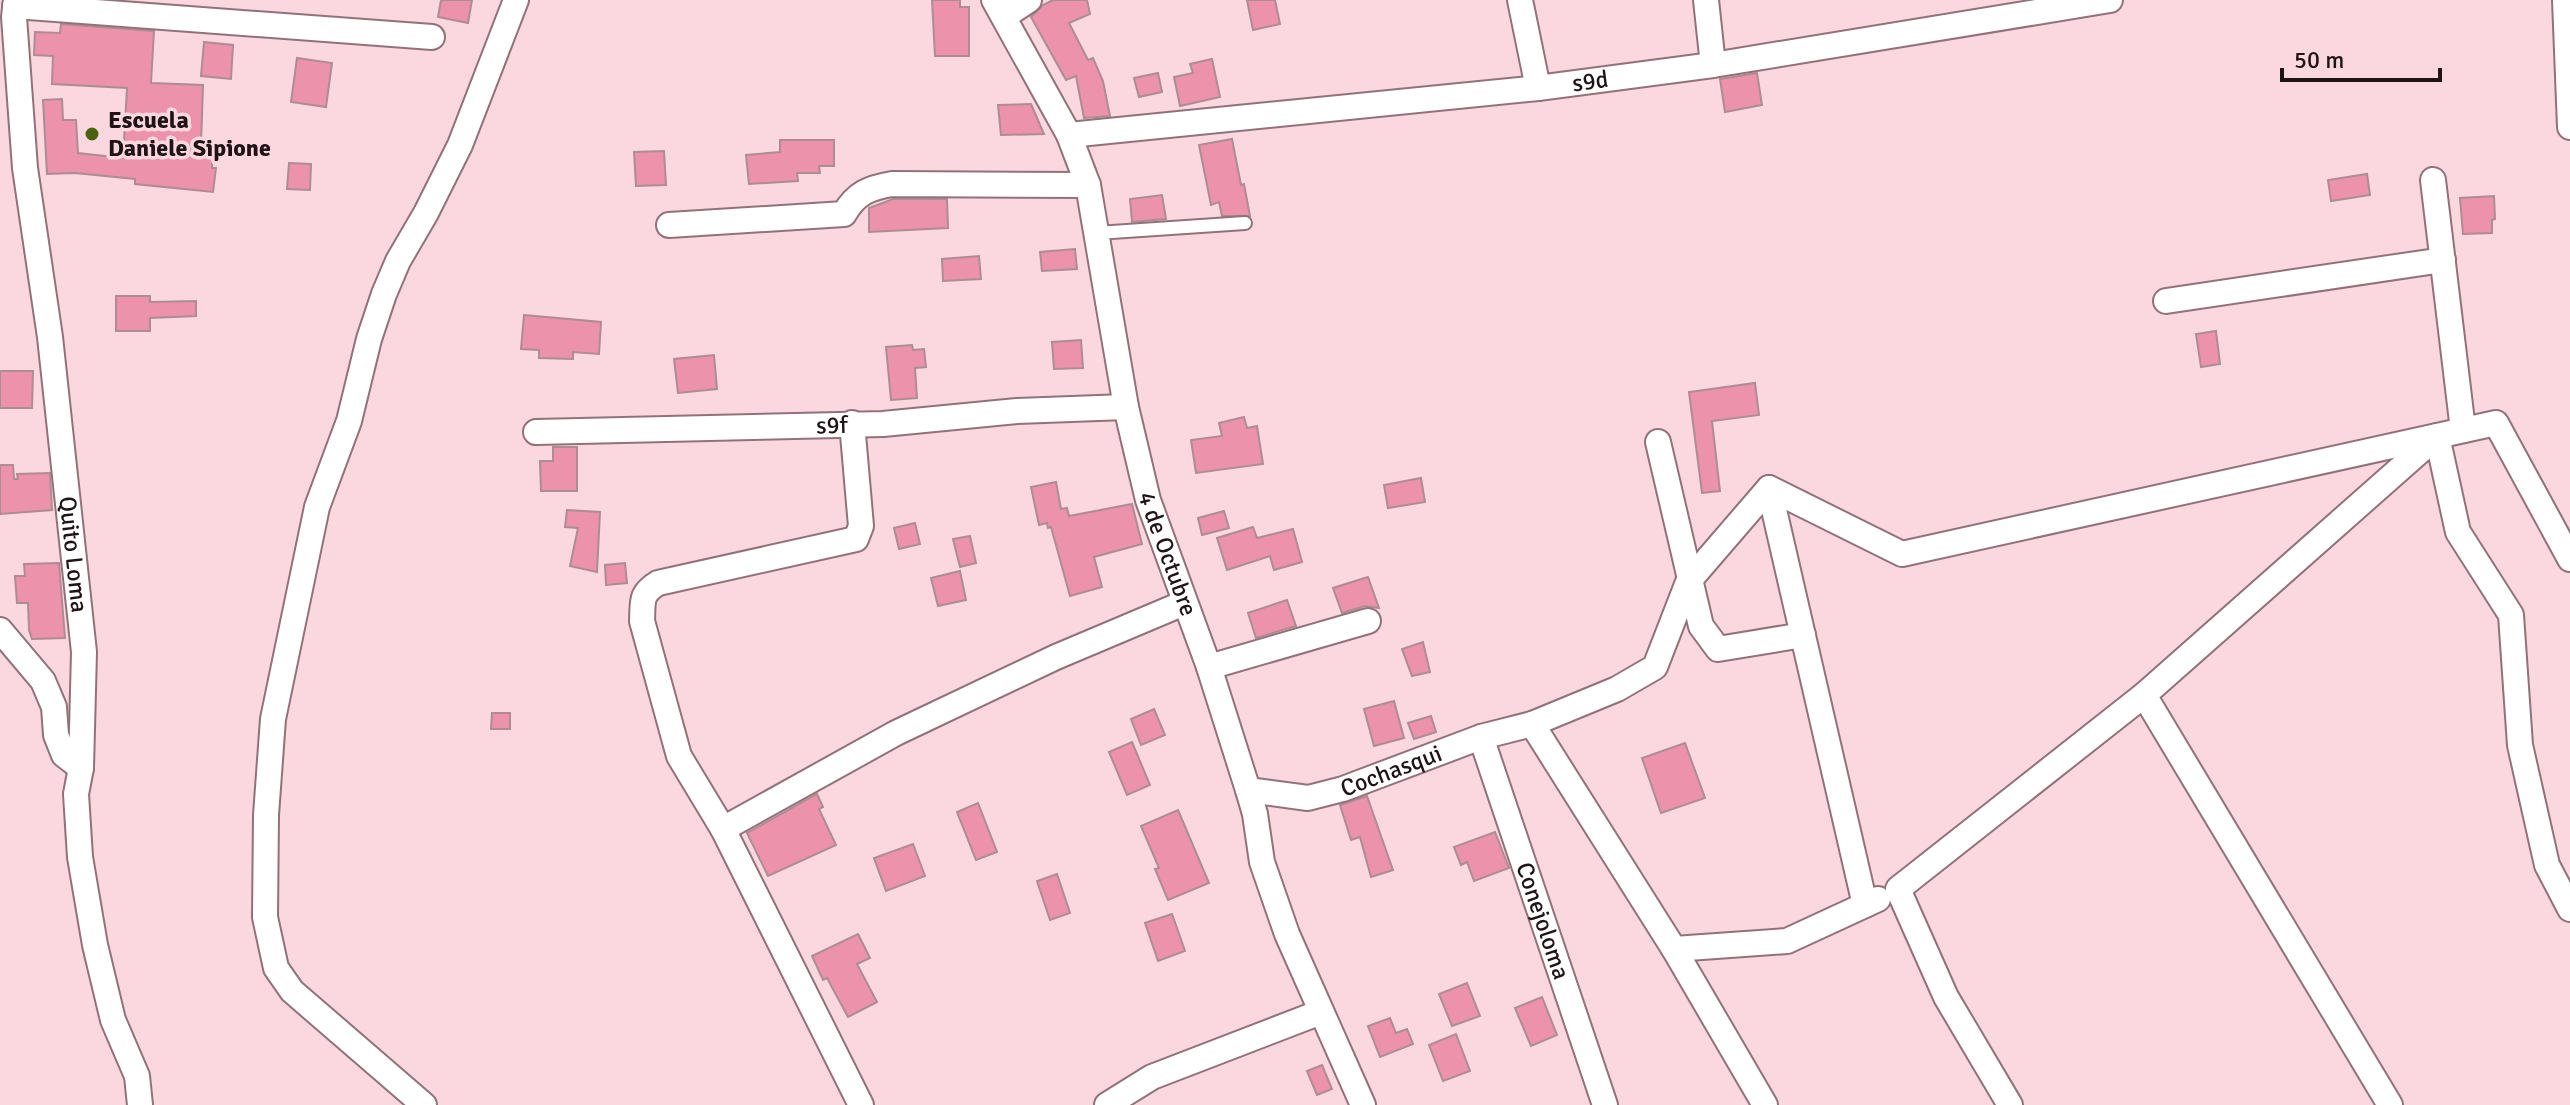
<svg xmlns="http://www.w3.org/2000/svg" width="2570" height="1105" font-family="Signika,sans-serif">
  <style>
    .building { fill: #ed92ab; stroke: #ad8c94; stroke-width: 2 }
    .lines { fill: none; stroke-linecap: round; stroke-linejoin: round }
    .lane-casing { stroke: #92727a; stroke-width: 16 }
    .street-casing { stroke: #92727a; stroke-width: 28 }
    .lane { stroke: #fff; stroke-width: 12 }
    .street { stroke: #fff; stroke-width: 24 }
    .poi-dot { fill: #496210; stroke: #fbd7e0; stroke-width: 3 }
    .labels { text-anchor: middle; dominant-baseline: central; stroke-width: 7; stroke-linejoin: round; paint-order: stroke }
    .street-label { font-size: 24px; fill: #1f1316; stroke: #fbd7e0 }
    .poi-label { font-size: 24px; font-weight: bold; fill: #1f1316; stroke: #fbd7e0; text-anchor: start }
  </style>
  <rect width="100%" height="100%" fill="#fbd7e0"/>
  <!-- building -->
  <g class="building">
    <path d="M441 0H472L468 23 438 17Z"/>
    <path d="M932 0H960V7H969V56H935Z"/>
    <path d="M1053 0H1087L1090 14 1069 23 1088 60 1093 58 1103 81 1110 116 1084 118 1076 76 1066 80 1031 17 1043 5Z"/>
    <path d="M1247 0H1275L1280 24 1253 30Z"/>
    <path d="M61 24 154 31 151 83 203 85 201 145 213 146 212 168H216L213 192 135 184V179L75 173 47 174 43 100 62 99 63 120H76L78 153 123 158 127 88 52 84 53 56 34 55 35 32 60 33Z"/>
    <path d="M204 42 233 45 231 79 201 76Z"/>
    <path d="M297 58 332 63 326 107 291 102Z"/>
    <path d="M1212 59 1220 97 1180 106 1174 77 1193 73 1190 64Z"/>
    <path d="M1158 73 1162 92 1139 97 1134 78Z"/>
    <path d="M1757 73 1762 105 1725 112 1720 79Z"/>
    <path d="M1031 104 1044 134 1001 135 998 105Z"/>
    <path d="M1232 139 1241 185 1244 184 1250 216H1222L1219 202 1211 205 1199 145Z"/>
    <path d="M780 140H834V166H819L820 173H797L798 181 749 184 746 155 780 152Z"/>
    <path d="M664 151 666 185 636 186 634 152Z"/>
    <path d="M289 163 311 164 310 190 287 189Z"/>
    <path d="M2367 174 2370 195 2331 201 2328 180Z"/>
    <path d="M1162 195 1166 219 1132 222 1130 199Z"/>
    <path d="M2494 196 2495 219 2492 220V233L2463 234 2460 198Z"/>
    <path d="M893 199H947L948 228 869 232V208Z"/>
    <path d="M1075 249 1077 269 1042 271 1040 252Z"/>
    <path d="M979 256 981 279 943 281 942 259Z"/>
    <path d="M116 296H150V302L196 301V316L150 318V331H116Z"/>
    <path d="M524 315 601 322 599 354 573 352V359L539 358V350L521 349Z"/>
    <path d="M2216 331 2220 364 2201 367 2196 334Z"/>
    <path d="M1081 340 1083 368 1054 369 1052 342Z"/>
    <path d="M912 345 913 350 924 349 926 367 915 368 917 398 891 400 886 347Z"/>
    <path d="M714 355 717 389 678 393 674 359Z"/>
    <path d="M0 371H33L32 408H0Z"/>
    <path d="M1755 383 1759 415 1712 421 1720 491 1702 493 1689 392Z"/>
    <path d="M1244 417 1247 428 1257 426 1263 464 1196 473 1191 440 1222 436 1219 423Z"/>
    <path d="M553 447H577V491H541L540 461H553Z"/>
    <path d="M0 465H13L14 479H18L17 474 50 473 52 510 0 514Z"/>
    <path d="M1421 478 1425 502 1388 508 1384 485Z"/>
    <path d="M1056 482 1061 509 1067 508 1069 516 1132 504 1142 544 1094 557 1102 587 1070 596 1051 527 1048 528 1047 523 1039 525 1031 487Z"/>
    <path d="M567 510 600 512 597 572 570 566 578 528 565 527Z"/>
    <path d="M1224 511 1229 528 1202 535 1198 518Z"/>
    <path d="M915 523 920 544 899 549 894 528Z"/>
    <path d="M1253 527 1257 538 1293 529 1302 562 1274 570 1270 556 1227 570 1217 538Z"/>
    <path d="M970 536 976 563 960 567 953 539Z"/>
    <path d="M59 563 65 638 32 639 29 630 28 603H17L15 576H25L24 564Z"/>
    <path d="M625 563 627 583 606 585 605 565Z"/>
    <path d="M960 571 966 600 938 606 931 578Z"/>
    <path d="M1368 577 1379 608 1365 606 1342 613 1333 588Z"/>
    <path d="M1287 600 1296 626 1256 638 1248 613Z"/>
    <path d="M1423 642 1430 672 1412 676 1402 649Z"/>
    <path d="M1394 701 1404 738 1374 746 1364 709Z"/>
    <path d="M1154 709 1165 735 1141 745 1131 719Z"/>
    <path d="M492 713H510V729H491Z"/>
    <path d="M1431 716 1436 732 1414 739 1408 723Z"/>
    <path d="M1132 742 1150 785 1127 795 1109 752Z"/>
    <path d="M1685 743 1705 798 1661 813 1642 758Z"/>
    <path d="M817 794 823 807 819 809 836 845 768 876 747 833Z"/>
    <path d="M1367 796 1393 870 1371 877 1360 837 1351 840 1340 805Z"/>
    <path d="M978 803 997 852 976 860 957 812Z"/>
    <path d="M1178 810 1209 883 1168 900 1155 869 1159 868 1141 826Z"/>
    <path d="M1495 832 1509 868 1474 881 1467 862 1461 865 1454 847Z"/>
    <path d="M913 844 925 876 886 891 874 858Z"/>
    <path d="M1057 874 1070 913 1050 920 1037 881Z"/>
    <path d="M1172 914 1185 951 1158 961 1145 923Z"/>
    <path d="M858 934 870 958 857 964 877 1002 848 1017 827 978 823 980 812 956Z"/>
    <path d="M1467 983 1480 1016 1452 1026 1439 994Z"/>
    <path d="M1542 997 1557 1035 1531 1046 1515 1008Z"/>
    <path d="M1390 1018 1396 1033 1407 1029 1413 1044 1380 1057 1368 1026Z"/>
    <path d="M1456 1034 1470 1071 1443 1081 1429 1045Z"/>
    <path d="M1322 1065 1332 1089 1317 1095 1307 1071Z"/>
  </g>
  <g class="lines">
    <defs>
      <path id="lane" d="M1097 233 1245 223"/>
      <g id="street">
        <path id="s1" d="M16 0 14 17 25 168 50 337 84 652 81 768 76 794 80 857 95 945 113 1020 137 1076 140 1105"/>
        <path id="s2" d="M994 0 1069 135 1088 185 1126 407 1148 500 1209 667 1248 790 1255 814 1262 862 1287 934 1363 1105"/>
        <path d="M1520 0 1538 88"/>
        <path d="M1706 0 1713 65"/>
        <path d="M2565 0 2570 127"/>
        <path d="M15 6 432 37"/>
        <path d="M1005 16 1029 0"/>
        <path id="s3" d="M1069 135 1538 88 1713 65 2110 0"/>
        <path d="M2433 180 2463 430"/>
        <path d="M669 225 844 214C856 193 869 188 892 184L1088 185"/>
        <path d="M2166 301 2443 260"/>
        <path d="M852 423 861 526 856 539 658 583C640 594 643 601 642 621L679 756 723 829 861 1105"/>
        <path id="s4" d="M536 432 883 424 1017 411 1126 407"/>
        <path d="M1658 442 1701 626 1718 649 1803 635"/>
        <path d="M1769 488 1865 905"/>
        <path d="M0 630 43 681 54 707 56 735 64 755 81 768"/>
        <path d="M1209 667 1368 621"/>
        <path d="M1532 724 1674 949 1765 1105"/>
        <path id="s5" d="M1481 737 1605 1105"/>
        <path id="s6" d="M1248 790 1308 798 1343 789 1481 737 1532 724 1617 689 1655 667 1688 582 1769 488 1902 554 2496 423 2570 559"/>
        <path d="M723 829 896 733 1056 657 1184 603"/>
        <path d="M1674 949 1787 941 1878 899"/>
        <path d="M424 1105 292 991 276 968 265 917 266 815 273 719 317 507 349 421 369 339 384 294 398 261 426 213 460 145 516 0"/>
        <path d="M1107 1105 1152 1077 1321 1012"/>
        <path d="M2010 1105 1946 997 1898 889 2144 695"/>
        <path d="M2390 1105 2144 695 2437 436 2458 532 2511 615 2520 745 2547 865 2570 909"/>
      </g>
    </defs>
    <!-- lane casing -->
    <use href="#lane" class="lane-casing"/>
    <!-- street casing -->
    <use href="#street" class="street-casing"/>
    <!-- lane -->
    <use href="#lane" class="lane"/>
    <!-- street -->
    <use href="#street" class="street"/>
  </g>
  <!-- markers -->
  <circle class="poi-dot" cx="92" cy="134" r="8"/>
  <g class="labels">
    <!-- street labels -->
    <g class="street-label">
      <text stroke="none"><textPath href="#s3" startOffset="524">s9d</textPath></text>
      <text stroke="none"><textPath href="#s4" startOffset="296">s9f</textPath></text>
      <text stroke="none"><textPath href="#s2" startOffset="586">4 de Octubre</textPath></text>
      <text stroke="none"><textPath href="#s1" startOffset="558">Quito Loma</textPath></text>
      <text stroke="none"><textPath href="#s6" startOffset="148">Cochasqui</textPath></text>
      <text stroke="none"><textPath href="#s5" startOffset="194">Conejoloma</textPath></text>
    </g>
    <!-- poi labels -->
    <g class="poi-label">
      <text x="108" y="120">Escuela<tspan x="108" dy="28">Daniele Sipione</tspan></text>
    </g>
  </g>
  <!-- scale -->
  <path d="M2282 68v12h158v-12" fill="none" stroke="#1f1316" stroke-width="4"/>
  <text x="2294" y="68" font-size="24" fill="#1f1316" stroke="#fbd7e0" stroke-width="6" paint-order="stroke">50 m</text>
</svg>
